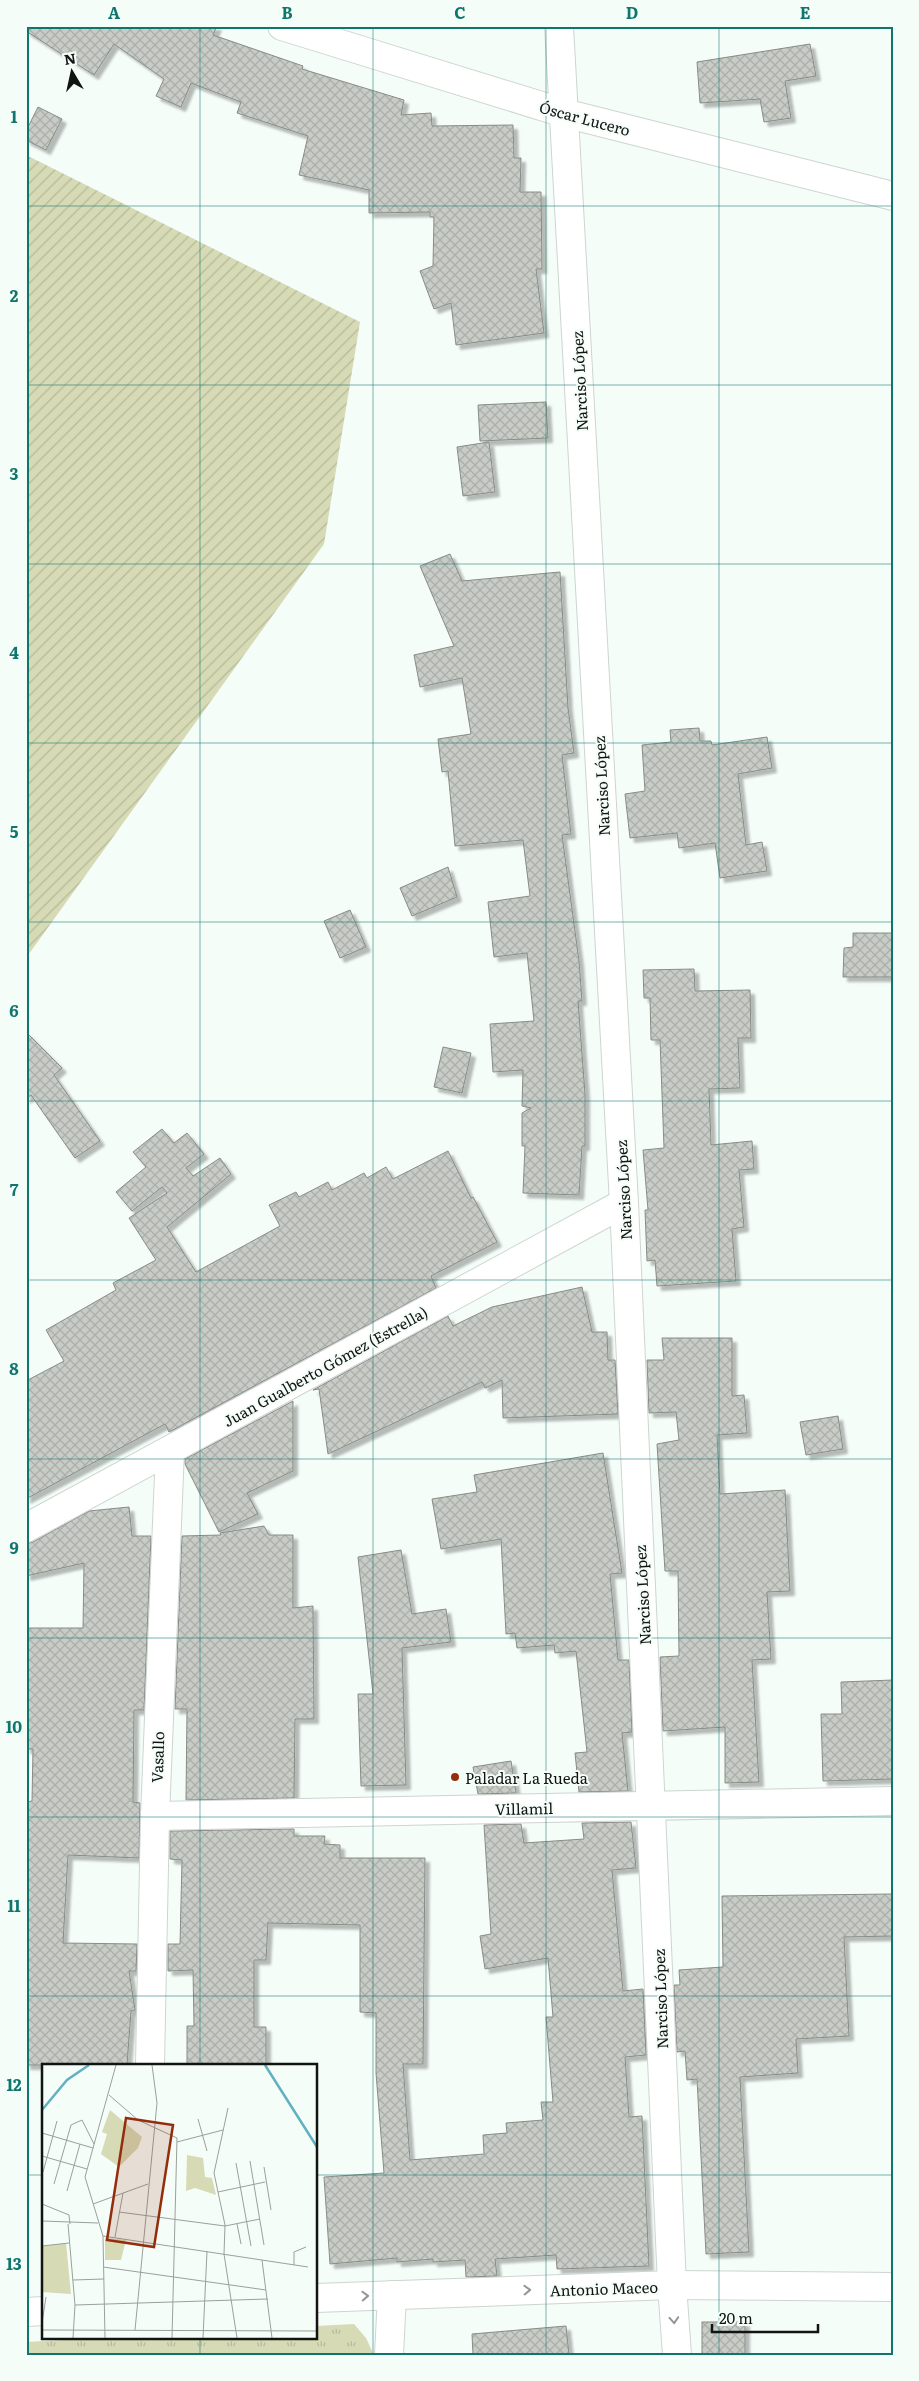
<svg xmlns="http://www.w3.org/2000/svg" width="919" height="2381" font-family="Literata,serif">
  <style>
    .grass { fill: url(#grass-tufts) }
    .garden { fill: url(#garden-furrows) }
    .building { fill: url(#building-cross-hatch); stroke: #888c86; filter: url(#shadow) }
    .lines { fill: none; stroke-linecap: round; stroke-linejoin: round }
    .pedestrian-casing { stroke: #cdd5d1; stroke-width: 30 }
    .minor-casing { stroke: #cdd5d1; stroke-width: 30 }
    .tertiary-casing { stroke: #cdd5d1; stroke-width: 30 }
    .pedestrian { stroke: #fff; stroke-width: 28 }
    .minor { stroke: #fff; stroke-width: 28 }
    .tertiary { stroke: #fff; stroke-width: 28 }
    .oneway { stroke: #949595 }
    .grid { fill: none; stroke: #0f766e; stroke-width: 1; stroke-opacity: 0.55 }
    .poi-dot { fill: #942d0c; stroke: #f5fdf8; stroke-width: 2 }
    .labels { text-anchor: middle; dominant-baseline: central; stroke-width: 4; stroke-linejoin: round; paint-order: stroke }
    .street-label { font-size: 15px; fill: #111413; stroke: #f5fdf8 }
    .poi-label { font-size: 15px; fill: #111413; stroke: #f5fdf8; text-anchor: start }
    .inset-river { fill: none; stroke: #62b1c1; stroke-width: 2.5 }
    .inset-road { fill: none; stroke: #9aa09c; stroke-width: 1 }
    .view { fill: #942d0c; fill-opacity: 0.15; stroke: #942d0c; stroke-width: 2.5 }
    .inset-edge { fill: none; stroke: #111413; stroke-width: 2.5 }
    .neatline { fill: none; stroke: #0f766e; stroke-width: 2 }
    .grid-label { font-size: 16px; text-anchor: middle; font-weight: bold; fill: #0f766e }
  </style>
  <defs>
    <pattern id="grass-tufts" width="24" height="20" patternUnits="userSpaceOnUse" patternTransform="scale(1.25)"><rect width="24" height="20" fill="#d6dab5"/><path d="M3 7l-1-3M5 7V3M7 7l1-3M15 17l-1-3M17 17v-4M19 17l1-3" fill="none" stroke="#b7ba9b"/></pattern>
    <pattern id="garden-furrows" width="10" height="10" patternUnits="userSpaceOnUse" patternTransform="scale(1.25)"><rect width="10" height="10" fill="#d6dab5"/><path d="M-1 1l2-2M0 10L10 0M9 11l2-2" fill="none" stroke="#b7ba9b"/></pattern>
    <pattern id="building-cross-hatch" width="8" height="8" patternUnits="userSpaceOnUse" patternTransform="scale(1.25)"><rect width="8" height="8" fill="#c8ccc6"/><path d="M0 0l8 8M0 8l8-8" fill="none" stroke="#abaea9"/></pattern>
    <filter id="shadow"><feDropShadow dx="4.5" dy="4.5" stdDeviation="1" flood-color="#0004"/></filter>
  </defs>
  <rect width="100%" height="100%" fill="#f5fdf8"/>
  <!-- grass -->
  <path class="grass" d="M354 2324 366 2338 374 2355H26V2342L117 2337H316V2326Z"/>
  <!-- garden -->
  <path class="garden" d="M26 155 360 322 324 544 26 958Z"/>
  <!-- building -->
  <g class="building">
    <path d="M26 26H217L213 35 303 66 302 69 404 100 401 115 431 113 432 126 513 125 514 158H521L520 192H541L542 269H536L544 333 456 345 451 303 434 309 420 271 433 266 434 217H430V212L369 213V190L299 175 308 136 237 113 241 102 191 83 181 107 156 96 164 79 114 44 94 75 26 31Z"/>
    <path d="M810 44 816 76 785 81 791 118 764 122 760 99 700 103 697 62Z"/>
    <path d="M38 107 62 119 46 150 26 140V131Z"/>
    <path d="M546 402 548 438 480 441 478 405Z"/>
    <path d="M489 442 495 492 463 496 457 447Z"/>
    <path d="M450 554 462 581 560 572 568 708 574 753 562 755 571 834 562 835 579 961 582 1001H578L585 1094V1146H582L579 1195 523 1193 525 1146H522V1113L531 1108 522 1106 523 1070 493 1072 490 1024 534 1021 527 953 494 957 488 902 530 896 523 840 455 846 448 771 442 772 438 739 471 734 462 678 420 687 414 655 454 646 420 566Z"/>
    <path d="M699 728 700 741H711L712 745 767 737 772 768 738 774 746 845 762 842 767 871 720 878 715 843 679 848 677 833 630 838 625 794 645 791 642 745 671 742 670 730Z"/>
    <path d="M448 867 457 897 412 916 400 888Z"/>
    <path d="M350 910 366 947 340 958 324 921Z"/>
    <path d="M853 933H892L893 977H843L844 948 853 947Z"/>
    <path d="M694 969 695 991 750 990 751 1038H738L740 1088 709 1089 711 1145 752 1141 754 1169 739 1170 744 1227 732 1229 736 1281 657 1286 655 1260 647 1261 645 1210H648L643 1150 664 1148 660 1040H651L650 998H644L643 970Z"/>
    <path d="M26 1032 62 1068 54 1075 100 1141 75 1158 31 1095 26 1099Z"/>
    <path d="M443 1047 471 1053 462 1093 434 1087Z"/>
    <path d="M162 1129 174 1143 187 1133 204 1154 186 1168 193 1176 220 1158 231 1174 167 1227 196 1272 280 1226 269 1205 296 1192 299 1197 328 1182 332 1190 364 1173 367 1178 386 1167 393 1179 448 1151 471 1198 473 1197 497 1242 431 1276 436 1288 169 1432 165 1424 26 1499V1381L64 1361 46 1330 116 1290 113 1283 156 1260 129 1218 167 1193 162 1187 132 1211 116 1192 146 1167 133 1152Z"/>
    <path d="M582 1287 592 1332H607L608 1360H615L618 1414 503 1418 502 1380 485 1388 482 1382 328 1454 319 1389 313 1390 448 1316 453 1326 492 1307Z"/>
    <path d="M662 1338H732V1396L744 1395 747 1433 717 1435 720 1494 785 1490 790 1591 767 1592 771 1659 752 1660 759 1782 725 1783V1727L663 1731 660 1657 679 1656 678 1571H665L657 1444 679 1440 676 1412 649 1413 647 1360H664Z"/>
    <path d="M293 1401V1471L247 1493 258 1514 219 1532 185 1464V1459Z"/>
    <path d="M838 1416 843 1449 806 1455 800 1422Z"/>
    <path d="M603 1453 622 1573 610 1574 618 1660H629L632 1732 622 1733 628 1791 579 1792 575 1753 587 1752 576 1651 555 1653 554 1645 517 1648 515 1633 506 1634 501 1539 441 1549 432 1499 477 1492 474 1475Z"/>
    <path d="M129 1507 132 1536H151L144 1710H134L133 1802 140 1803 139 1858 68 1855 63 1943 137 1944 136 1971H129L135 2010 131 2011 127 2065H26V1802L32 1801 33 1749H26V1628H83L84 1563 26 1576V1544L33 1542 89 1511Z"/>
    <path d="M264 1526 269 1535H293V1608L313 1606 314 1719H295L294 1798 186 1800 187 1709H175L182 1536 221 1535 220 1533Z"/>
    <path d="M401 1550 412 1614 446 1609 451 1642 402 1648 406 1785 361 1786 358 1694H373L358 1557Z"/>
    <path d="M893 1680V1779L823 1781 821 1714H842L841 1682Z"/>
    <path d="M511 1761 516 1793 478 1794 473 1767Z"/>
    <path d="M631 1822 636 1868 612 1870 623 1991 643 1989 646 2055 625 2057 629 2117 642 2116 649 2266 557 2269 556 2255 495 2259 497 2276 466 2277 465 2260 433 2262V2259L397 2262V2258L330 2264 324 2177 384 2173 376 2073V2013L360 2012V1925L268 1923 266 1960H254V2027H266V2065H187V2026H194L193 1970 168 1971V1944H180L182 1860 170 1859V1831L294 1829V1836H325L324 1844 340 1845V1858H425L423 2064H403L410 2160 484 2154 483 2135 507 2133 506 2123 543 2120 541 2102H553L546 2017H553L548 1958 485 1969 480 1936 491 1934 484 1825 521 1824 524 1843 584 1839 582 1823Z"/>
    <path d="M893 1894V1936L844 1937 849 2036 796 2039 798 2073 740 2077 749 2252 706 2254 697 2079 687 2080 685 2051 677 2052 674 1985H680L679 1970 723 1967 722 1896Z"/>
    <rect x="702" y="2322" width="43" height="33"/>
    <path d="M566 2326 569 2355H473L472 2334Z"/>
  </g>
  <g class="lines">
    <defs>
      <path id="pedestrian" d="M389 2355 392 2295"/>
      <g id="minor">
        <path d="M282 26 564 113 893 196"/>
        <path d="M26 1528 624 1203"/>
        <path d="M155 1816 893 1801"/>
        <path d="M150 2065 155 1816 170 1450"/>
        <path d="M672 2285 893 2287"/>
      </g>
      <g id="tertiary">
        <path d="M559 26 624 1203 672 2285 677 2355"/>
        <path d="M316 2298 672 2285"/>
        <path d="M26 2312 44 2311"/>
      </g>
    </defs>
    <!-- pedestrian casing -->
    <use href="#pedestrian" class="pedestrian-casing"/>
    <!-- minor casing -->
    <use href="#minor" class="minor-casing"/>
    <!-- tertiary casing -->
    <use href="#tertiary" class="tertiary-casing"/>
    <!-- pedestrian -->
    <use href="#pedestrian" class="pedestrian"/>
    <!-- minor -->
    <use href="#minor" class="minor"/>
    <!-- tertiary -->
    <use href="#tertiary" class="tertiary"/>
  </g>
  <!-- one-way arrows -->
  <defs><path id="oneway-chevron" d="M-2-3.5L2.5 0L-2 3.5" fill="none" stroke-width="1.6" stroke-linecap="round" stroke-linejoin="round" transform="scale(1.25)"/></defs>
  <g class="oneway">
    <use href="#oneway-chevron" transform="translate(527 2290) rotate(-2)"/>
    <use href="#oneway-chevron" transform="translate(365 2296) rotate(-2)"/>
    <use href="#oneway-chevron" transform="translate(674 2320) rotate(86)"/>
  </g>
  <!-- grid -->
  <path class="grid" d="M200 26V2065M373 26V2355M546 26V2355M719 26V2355M26 206H893M26 385H893M26 564H893M26 743H893M26 922H893M26 1101H893M26 1280H893M26 1459H893M26 1638H893M26 1817H893M26 1996H893M26 2175H44M316 2175H893M200 2337V2355"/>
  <!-- markers -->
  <circle class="poi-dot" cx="455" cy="1777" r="5"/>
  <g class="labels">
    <!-- street labels -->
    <g class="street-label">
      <text transform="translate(585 118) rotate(15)">Óscar Lucero</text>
      <text transform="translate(579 381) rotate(-93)">Narciso López</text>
      <text transform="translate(601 786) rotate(-93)">Narciso López</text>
      <text transform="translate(623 1190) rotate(-93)">Narciso López</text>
      <text transform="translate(325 1366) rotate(-29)">Juan Gualberto Gómez (Estrella)</text>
      <text transform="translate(642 1595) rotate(-93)">Narciso López</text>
      <text transform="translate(157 1757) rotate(-88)">Vasallo</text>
      <text transform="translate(524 1808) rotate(-1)">Villamil</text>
      <text transform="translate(660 1999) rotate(-92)">Narciso López</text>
      <text transform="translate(604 2288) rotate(-2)">Antonio Maceo</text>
    </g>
    <!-- poi labels -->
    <g class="poi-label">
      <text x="465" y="1777">Paladar La Rueda</text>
    </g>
  </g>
  <!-- overview -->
  <g transform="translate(42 2064)">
    <rect width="275" height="275" fill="#f5fdf8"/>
    <path d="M63 174 84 176 79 196H63Z" fill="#d6dab5"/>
    <path d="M68 46 100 73 96 84 77 103 59 90 65 70 60 68ZM145 91 161 94 163 113 170 114 174 131 153 124 144 127Z" fill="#d6dab5"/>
    <path d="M24 179 29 230 0 228V182Z" fill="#d6dab5"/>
    <path class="inset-river" d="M223 1 275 83M0 46 25 16 47 1"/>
    <path class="inset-road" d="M74 1 43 113 61 172 266 203M67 31 96 56 135 74 130 274M186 44 172 109 183 161 182 190 195 274M156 55 165 87M0 69 51 84M135 78 181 66M0 92 45 105M208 97 222 181M194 99 209 182M222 103 229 146M1 108 15 57M12 120 29 61 40 56 52 80M25 127 38 80M176 128 223 118M0 140 27 151 28 160M51 140 106 120M77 148 183 162 218 155M0 157 56 159M26 160 33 241 31 274M195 160 199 180M61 172 63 274M73 173 81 129M0 182 27 179M220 196 230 274M252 201V188L264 183M61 203 224 226M31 216 62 215M33 241 226 235M0 259 4 233M0 266 275 267M93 266 115 39 110 1M161 274 165 187"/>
    <path class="view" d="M84 54 131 61 112 183 65 176Z"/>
    <rect width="275" height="275" class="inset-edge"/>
  </g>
  <!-- border -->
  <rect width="919" height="2381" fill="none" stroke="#f5fdf8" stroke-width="55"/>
  <!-- north arrow -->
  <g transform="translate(72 72) rotate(351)" stroke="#f5fdf8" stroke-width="4" paint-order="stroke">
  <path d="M0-4L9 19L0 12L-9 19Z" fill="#111413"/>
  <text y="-8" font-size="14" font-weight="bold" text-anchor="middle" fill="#111413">N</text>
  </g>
  <!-- scale -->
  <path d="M712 2324v8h106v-8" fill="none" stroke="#111413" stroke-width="2.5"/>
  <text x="719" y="2324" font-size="15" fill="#111413" stroke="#f5fdf8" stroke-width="4" paint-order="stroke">20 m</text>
  <rect x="28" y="28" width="864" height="2326" class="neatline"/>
  <g class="grid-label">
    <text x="114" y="19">A</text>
    <text x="287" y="19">B</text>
    <text x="460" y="19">C</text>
    <text x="632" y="19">D</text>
    <text x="805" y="19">E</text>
    <text x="14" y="123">1</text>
    <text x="14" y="302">2</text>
    <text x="14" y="480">3</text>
    <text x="14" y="659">4</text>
    <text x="14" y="838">5</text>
    <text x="14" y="1017">6</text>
    <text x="14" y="1196">7</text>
    <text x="14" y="1375">8</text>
    <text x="14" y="1554">9</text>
    <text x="14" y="1733">10</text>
    <text x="14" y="1912">11</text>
    <text x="14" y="2091">12</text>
    <text x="14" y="2270">13</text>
  </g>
</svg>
